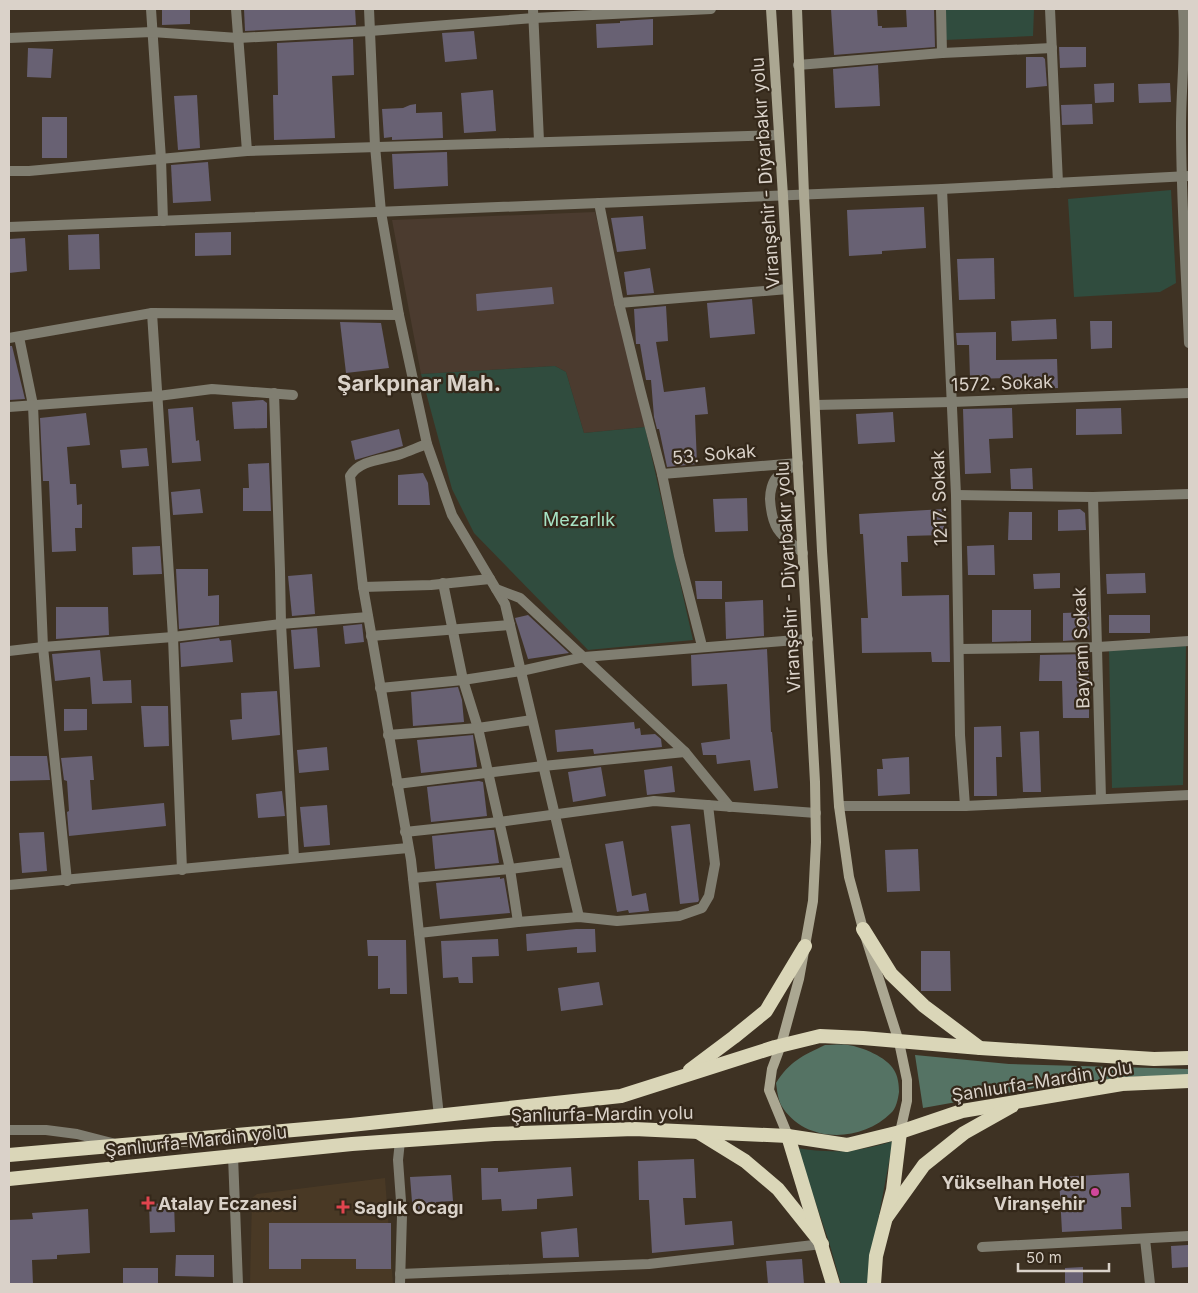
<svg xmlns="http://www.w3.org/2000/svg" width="1198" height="1293" font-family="Inter,sans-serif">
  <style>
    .commercial { fill: #4b3b2f }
    .built { fill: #493925 }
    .green { fill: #304c3e }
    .forest { fill: #557364 }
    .building { fill: #686173 }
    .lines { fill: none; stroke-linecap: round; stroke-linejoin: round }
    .minor { stroke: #807e71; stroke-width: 10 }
    .tertiary { stroke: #807e71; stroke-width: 10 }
    .secondary { stroke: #aba792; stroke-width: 10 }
    .trunk { stroke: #dad6b8; stroke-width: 14 }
    .hotel-dot { fill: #d1479c; stroke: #34281a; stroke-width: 2 }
    .health-dot { fill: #e0444e; stroke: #34281a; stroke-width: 2 }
    .labels { text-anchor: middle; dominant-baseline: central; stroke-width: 4.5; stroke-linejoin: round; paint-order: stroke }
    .street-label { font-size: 18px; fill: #dad2c9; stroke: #34281a }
    .park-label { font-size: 18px; fill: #a7e2c4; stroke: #34281a }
    .poi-label { font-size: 18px; font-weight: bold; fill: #dad2c9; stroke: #34281a; text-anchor: start }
    .district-label { font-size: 22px; font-weight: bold; fill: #dad2c9; stroke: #34281a }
  </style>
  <rect width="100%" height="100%" fill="#3e3223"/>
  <!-- commercial -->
  <path class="commercial" d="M595 212 645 427 584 433 566 372 555 366 421 374 392 220Z"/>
  <!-- built -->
  <path class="built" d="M385 1178 393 1284H250L252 1198 257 1194Z"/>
  <!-- green -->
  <g class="green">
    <path d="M945 9H1034L1033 36 945 40Z"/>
    <path d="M1171 190 1176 283 1160 292 1074 297 1068 199Z"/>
    <path d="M555 366 566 372 584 433 645 427 693 640 588 650 474 533 452 489 421 374Z"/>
    <path d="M1186 646 1183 785 1112 788 1109 650Z"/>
    <path d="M893 1141 871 1257 868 1284H841L829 1242 797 1148C832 1154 860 1152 893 1141Z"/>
  </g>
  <!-- forest -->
  <g class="forest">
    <path d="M825 1045C832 1045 841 1044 848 1045 862 1047 887 1057 894 1070 898 1076 899 1085 899 1092 898 1099 896 1109 891 1113 861 1143 804 1144 781 1105 778 1099 777 1090 776 1083 790 1061 802 1056 825 1045Z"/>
    <path d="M915 1055 1009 1064 1189 1069V1076H1143L1057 1084 923 1108Z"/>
  </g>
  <!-- building -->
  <g class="building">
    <path d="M162 9H190V24L162 25Z"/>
    <path d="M244 9H355L356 25 245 31Z"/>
    <path d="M831 9H877L878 26H882V28L907 27 906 9H934L935 47 834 55Z"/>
    <path d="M653 19V45L597 48 596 24 620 23V21Z"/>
    <path d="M474 31 477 59 445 62 442 33Z"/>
    <path d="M353 39 354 75 332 76 335 138 274 140 273 95H278L277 43Z"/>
    <path d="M1059 47H1086V67L1060 68Z"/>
    <path d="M28 48 53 49 51 78 27 77Z"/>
    <path d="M1026 57H1043L1045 59 1047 86 1026 88Z"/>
    <path d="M878 65 880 106 835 108 833 69Z"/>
    <path d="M1114 83V102L1095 103 1094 84Z"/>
    <path d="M1170 83 1171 102 1139 103 1138 84Z"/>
    <path d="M493 90 496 131 464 133 461 93Z"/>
    <path d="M197 95 200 148 178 150 174 96Z"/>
    <path d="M416 104V113L442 112 443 138 392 140V137L384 138 382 109 403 108 410 105Z"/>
    <path d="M1092 104 1093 124 1062 125 1061 105Z"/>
    <rect x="42" y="117" width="25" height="41"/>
    <path d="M447 152 448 186 394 189 392 154Z"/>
    <path d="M208 162 211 201 173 203 171 165Z"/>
    <path d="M924 207 926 248 882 251V254L849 256 847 210Z"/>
    <path d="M643 216 646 249 617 252 611 218Z"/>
    <path d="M231 232V255L195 256V233Z"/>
    <path d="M99 234 100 269 69 270 68 235Z"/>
    <path d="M25 238 27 271 9 273V239Z"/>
    <path d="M994 258 995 299 959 300 957 259Z"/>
    <path d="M650 268 654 293 627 295 624 272Z"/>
    <path d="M552 287 554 304 477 311 476 294Z"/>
    <path d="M752 299 755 334 710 338 707 303Z"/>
    <path d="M666 306 668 341 656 342 664 392 705 387 708 414 695 415 697 464 667 467 659 429H657L654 417 651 380H646L640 344H636L634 309Z"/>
    <path d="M1056 319 1057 339 1012 341 1011 321Z"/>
    <path d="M1090 321H1112V348L1091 349Z"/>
    <path d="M340 322 381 323 389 368 346 373Z"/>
    <path d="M996 332V360L1057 359 1058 388 1010 389 1009 378 970 379 969 345H957L956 333Z"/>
    <path d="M9 346H12L25 399 9 400Z"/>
    <path d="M263 400 267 403V428L234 429 232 402Z"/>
    <path d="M193 407 196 441 199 440 201 461 172 463 168 409Z"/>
    <path d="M1012 408 1013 438 989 439 991 473 965 474 963 409Z"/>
    <path d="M1121 408 1122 434 1076 435V409Z"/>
    <path d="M893 412 895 442 858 444 856 414Z"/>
    <path d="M86 413 90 445 67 447 70 484H76L77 505 82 504V528H75L76 551 52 552 49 481H43L40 418Z"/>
    <path d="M399 429 403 446 355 460 351 441Z"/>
    <path d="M147 448 149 466 122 468 120 450Z"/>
    <path d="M269 463 271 511H243V488H249L248 464Z"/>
    <path d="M1032 468 1033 489H1011L1010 469Z"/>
    <path d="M423 473 428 483 430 505H398V475Z"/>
    <path d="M200 489 203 513 173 515 171 492Z"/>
    <path d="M747 498 748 531 715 532 713 499Z"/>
    <path d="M944 509V535L907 536 908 562H901L902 596 949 595 950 662H932L931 652 862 653 861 618H868L863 534H860L859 514Z"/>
    <path d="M1080 509 1085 513 1086 530 1058 531V510Z"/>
    <path d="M1009 512H1032V540H1008Z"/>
    <path d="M994 545 995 575H968L967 546Z"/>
    <path d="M160 546 162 574 133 575 132 547Z"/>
    <path d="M176 569H208V596L219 595V625L179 629Z"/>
    <path d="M1060 573V588L1034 589 1033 574Z"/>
    <path d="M1145 573 1146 593 1107 594 1106 574Z"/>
    <path d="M312 574 315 614 292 616 288 576Z"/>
    <path d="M695 581H722V599H697Z"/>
    <path d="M763 600 764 636 726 639 725 602Z"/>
    <path d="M56 607H108L109 635 56 639Z"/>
    <path d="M992 610H1031V641L992 642Z"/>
    <path d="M1089 612 1090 635 1078 640 1063 641V613Z"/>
    <path d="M528 615 555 640 569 653 528 659 515 618Z"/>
    <rect x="1109" y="615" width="41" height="18"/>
    <path d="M362 624 364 642 345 644 343 626Z"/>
    <path d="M317 628 320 667 294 669 291 630Z"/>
    <path d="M219 638 220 641 231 640 233 662 181 667 180 643Z"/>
    <path d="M767 649 771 732H772L778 788 754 791 750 760 717 764 716 755H703L701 743 730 739 727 684 692 686 691 655Z"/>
    <path d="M100 650 103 681 131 680 132 703 92 704 90 677 55 681 52 654Z"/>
    <path d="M1089 654V718H1063L1062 681H1039L1040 655Z"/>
    <path d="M458 687 462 700 464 722 413 726 411 692Z"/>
    <path d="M277 691 280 735 232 740 230 720 242 719 241 693Z"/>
    <path d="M141 706H168L169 746 144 747Z"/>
    <path d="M64 709H87V730L64 731Z"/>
    <path d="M634 722 635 729 640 728 641 735 655 734 661 739 662 747 594 754 593 749 557 752 555 730Z"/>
    <path d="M1001 726 1002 757H996L997 796H974V727Z"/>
    <path d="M1039 731 1041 792H1023L1020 732Z"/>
    <path d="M473 735 477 767 421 773 417 740Z"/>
    <path d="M327 747 329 770 299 773 297 750Z"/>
    <path d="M9 756H47L50 780 9 781Z"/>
    <path d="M92 756 94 780H90L92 810 164 803 166 826 69 836 67 812 69 811 67 781 64 780 61 758Z"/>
    <path d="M909 757 910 794 878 796 877 769H883L882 759Z"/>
    <path d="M672 766 675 792 647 795 644 770Z"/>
    <path d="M601 767 606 796 573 802 568 772Z"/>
    <path d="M479 781 483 782 487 816 431 822 427 787Z"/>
    <path d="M282 791 285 816 258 818 256 794Z"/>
    <path d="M327 805 330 845 304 847 300 807Z"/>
    <path d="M690 824 699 900 698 902 680 904 671 826Z"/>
    <path d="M489 830H494L499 863 435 869 432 836Z"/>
    <path d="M44 832 47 871 22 873 19 833Z"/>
    <path d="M623 841 632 896 646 893 649 911 629 913 628 910 617 912 605 844Z"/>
    <path d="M918 849 920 891 887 892 885 850Z"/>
    <path d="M500 877V879L504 878 510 913 440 919 436 883Z"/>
    <path d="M576 929H595L596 952 577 953V947L527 951 526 934Z"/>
    <path d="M498 939 499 956 472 957 473 983H459L458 977 443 978 441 941Z"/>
    <path d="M367 940H406L407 994H390V988L378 989V956H368Z"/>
    <path d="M921 951H950L951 991H921Z"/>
    <path d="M599 982 603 1005 561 1011 558 988Z"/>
    <path d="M694 1159 696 1198H683L685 1225 732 1221 734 1245 652 1253 649 1200H639L638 1161Z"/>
    <path d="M571 1167 573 1196 537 1199V1209L502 1211 501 1199 482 1200 481 1168H498V1172Z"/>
    <path d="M1129 1173 1131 1207H1121L1122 1229 1062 1232 1059 1177Z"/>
    <path d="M451 1175 453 1201 436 1202 437 1212 413 1214 410 1177Z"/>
    <path d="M174 1203 175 1232 150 1233 149 1204Z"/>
    <path d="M88 1209 90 1253 57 1255V1259L32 1260 33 1284H9V1220L33 1219 32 1213Z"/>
    <path d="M269 1223H391V1269H356V1259H301V1269H269Z"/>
    <path d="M577 1228 579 1257 543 1258 541 1232Z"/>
    <path d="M1188 1245 1189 1267 1172 1268 1171 1246Z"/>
    <path d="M176 1255H214V1277L175 1276Z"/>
    <path d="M802 1259 804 1284H768L766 1261Z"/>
    <path d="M1083 1267V1284H1065V1268Z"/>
    <rect x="123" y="1268" width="35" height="16"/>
  </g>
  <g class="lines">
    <!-- minor -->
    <g class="minor">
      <path d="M151 9 161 159 163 221"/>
      <path d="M236 9 247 151"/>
      <path d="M533 9 539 141"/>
      <path d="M941 9 942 53"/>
      <path d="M1050 9 1058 183"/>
      <path d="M1183 9C1186 48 1181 87 1181 127 1181 199 1186 271 1189 343"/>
      <path d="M9 38 152 32 238 38 370 31 534 18 711 9"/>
      <path d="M798 65 942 53 1052 48"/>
      <path d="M9 171H29L247 151 779 135"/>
      <path d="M942 189 956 495 960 735 965 806"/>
      <path d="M599 203 619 303 640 389 662 474 679 556 702 646"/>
      <path d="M381 212 399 315 427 444 452 515 505 604 579 917"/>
      <path d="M619 303 788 289"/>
      <path d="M152 313 173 637 182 870"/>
      <path d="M19 337 33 405 43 647 67 881"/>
      <path d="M9 338 152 313 399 315"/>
      <path d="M274 393 280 571 281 624 294 858"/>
      <path d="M815 405 952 402 1189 393"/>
      <path d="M9 407 158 396 212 389 293 395"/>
      <path d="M427 444C418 447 410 451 401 454 384 460 360 459 350 476L363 587 411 860 439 1116"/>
      <path d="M797 464C791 468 783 472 777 477 772 482 770 492 770 499 772 530 780 534 803 553"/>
      <path d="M662 474 798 463"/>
      <path d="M956 495 1093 497 1189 494"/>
      <path d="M1093 497 1101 799"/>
      <path d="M443 583 463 680 478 728 510 869 518 922"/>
      <path d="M363 587 431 585 490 579"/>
      <path d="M496 589 520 598 685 752 730 807"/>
      <path d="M371 636 510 625"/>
      <path d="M960 649 1098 647 1189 641"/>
      <path d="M9 651 43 647 173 637 281 624 368 617"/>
      <path d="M380 688 463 680 521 671 584 657 808 639"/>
      <path d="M388 735 478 728 532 720"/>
      <path d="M397 784 543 766 685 752"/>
      <path d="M839 806H965L1189 795"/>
      <path d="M405 832 499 822 654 801 816 813"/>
      <path d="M413 878 510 869 566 862"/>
      <path d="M419 933 518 922 579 917 617 921 679 916 702 908 709 896 715 864 708 805"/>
      <path d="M9 1130H46L77 1134 112 1143"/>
      <path d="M400 1141 398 1160 402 1215 400 1284"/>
      <path d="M233 1156 238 1284"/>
      <path d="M1145 1239 1150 1284"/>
      <path d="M982 1247 1189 1236"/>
      <path d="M400 1274 649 1264 822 1244"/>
    </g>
    <!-- tertiary -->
    <g class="tertiary">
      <path d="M369 9 375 146 381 212"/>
      <path d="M9 227 942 189 1189 176"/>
      <path d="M9 885 408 848"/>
    </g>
    <!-- secondary -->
    <g class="secondary">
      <path d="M771 9 783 196 815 782 816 842 813 901 799 979 781 1045 772 1069 769 1090 788 1136"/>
      <path d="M797 9 804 195 822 551 839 806 849 877 863 929 899 1042 907 1080V1101L900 1132"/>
    </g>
    <!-- trunk -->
    <g class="trunk">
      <path d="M863 929 891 974 924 1006 980 1048"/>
      <path d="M690 1070 734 1037 766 1011 805 946"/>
      <path d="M698 1132 745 1161 778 1189 822 1244"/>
      <path d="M788 1136 833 1284"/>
      <path d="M9 1155 351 1125 621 1096 775 1047 820 1036 863 1038 980 1048 1154 1059 1189 1058"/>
      <path d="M9 1179 352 1144 494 1134 634 1129 788 1136 847 1145 900 1132 962 1111 1122 1084 1189 1081"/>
      <path d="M886 1218 924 1165 964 1133 1012 1106"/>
      <path d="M874 1284 876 1256 893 1190 900 1132"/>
    </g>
  </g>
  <!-- markers -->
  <circle class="hotel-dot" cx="1095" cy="1192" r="5"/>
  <g class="health-dot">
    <path d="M145.5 1195.5h5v5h5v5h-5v5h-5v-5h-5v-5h5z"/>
    <path d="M340.5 1199.5h5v5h5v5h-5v5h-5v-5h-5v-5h5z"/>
  </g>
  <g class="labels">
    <!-- street labels -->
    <g class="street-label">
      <text transform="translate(765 173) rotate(-94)">Viranşehir - Diyarbakır yolu</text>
      <text transform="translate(1002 383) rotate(-2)">1572. Sokak</text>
      <text transform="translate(714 454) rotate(-5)">53. Sokak</text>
      <text transform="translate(939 498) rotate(-92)">1217. Sokak</text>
      <text transform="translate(788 577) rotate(-93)">Viranşehir - Diyarbakır yolu</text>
      <text transform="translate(1081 648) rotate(-92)">Bayram Sokak</text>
      <text transform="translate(1042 1081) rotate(-9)">Şanlıurfa-Mardin yolu</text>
      <text transform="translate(602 1114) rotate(-1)">Şanlıurfa-Mardin yolu</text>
      <text transform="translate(196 1141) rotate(-6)">Şanlıurfa-Mardin yolu</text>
    </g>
    <!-- park labels -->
    <g class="park-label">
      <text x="579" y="519">Mezarlık</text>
    </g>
    <!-- poi labels -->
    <g class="poi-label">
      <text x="1085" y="1182" text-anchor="end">Yükselhan Hotel<tspan x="1085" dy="21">Viranşehir</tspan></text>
      <text x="158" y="1203">Atalay Eczanesi</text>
      <text x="354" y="1207">Saglık Ocagı</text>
    </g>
    <!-- district labels -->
    <g class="district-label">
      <text x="419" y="383">Şarkpınar Mah.</text>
    </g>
  </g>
  <!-- border -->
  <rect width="1198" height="1293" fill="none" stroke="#dad2c9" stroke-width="20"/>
  <!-- scale -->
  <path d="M1018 1263v8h91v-8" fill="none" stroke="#dad2c9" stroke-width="2.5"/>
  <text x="1026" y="1263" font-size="15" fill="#dad2c9" stroke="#34281a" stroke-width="4" paint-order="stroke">50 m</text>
</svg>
